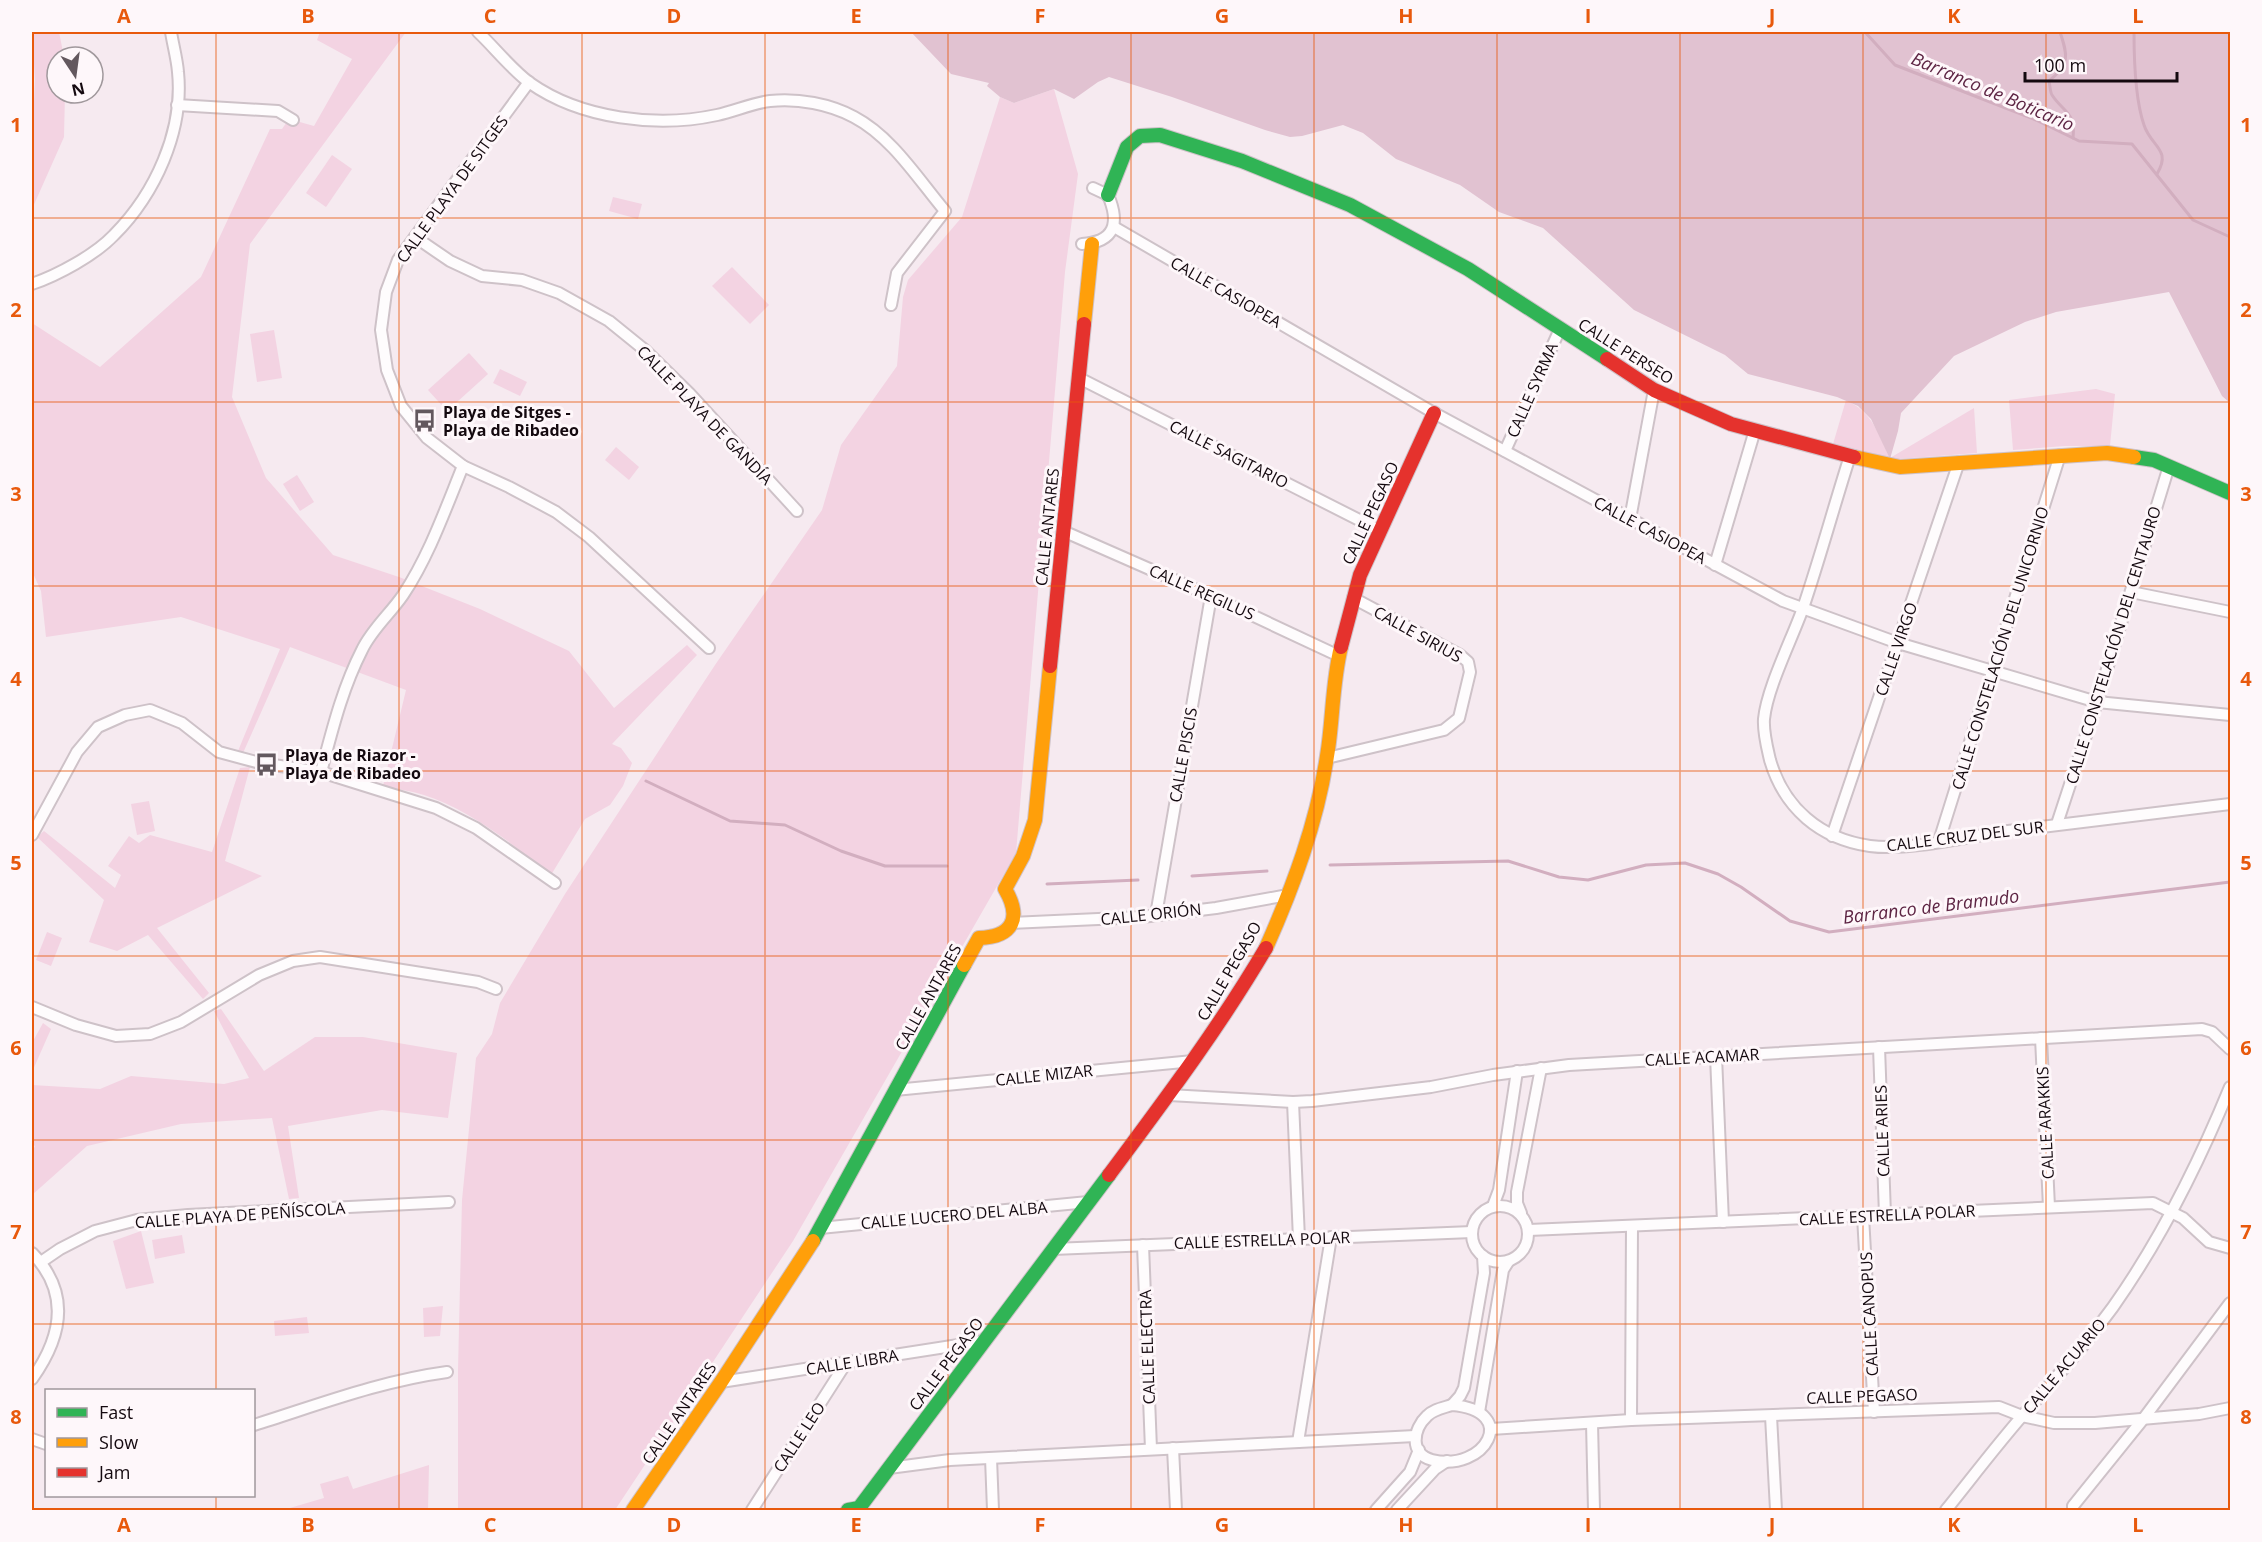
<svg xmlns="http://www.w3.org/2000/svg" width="2262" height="1542" font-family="'Open Sans',sans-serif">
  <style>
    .green { fill: #f3d3e2 }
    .forest { fill: #e1c2d1 }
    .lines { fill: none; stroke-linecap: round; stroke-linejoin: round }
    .stream { stroke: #d2aebf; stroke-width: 3 }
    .street-casing { stroke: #cec2c8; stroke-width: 14 }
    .fast-casing { stroke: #cec2c8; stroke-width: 16 }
    .slow-casing { stroke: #cec2c8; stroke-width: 16 }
    .jam-casing { stroke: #cec2c8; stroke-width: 16 }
    .street { stroke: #fefcfd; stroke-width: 10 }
    .fast { stroke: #30b455; stroke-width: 14 }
    .slow { stroke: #ff9f0a; stroke-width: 14 }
    .jam { stroke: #e5322d; stroke-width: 14 }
    .grid { fill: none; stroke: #e8590c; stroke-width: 1.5; stroke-opacity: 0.55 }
    .labels { text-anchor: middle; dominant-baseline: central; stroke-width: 6; stroke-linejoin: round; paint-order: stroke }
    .street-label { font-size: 16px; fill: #14090f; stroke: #fef7fa }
    .poi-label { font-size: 16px; font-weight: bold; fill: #14090f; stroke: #fef7fa; text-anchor: start }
    .water-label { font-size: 18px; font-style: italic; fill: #5d2443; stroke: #fef7fa }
    .neatline { fill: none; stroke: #e8590c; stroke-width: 2 }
    .grid-label { font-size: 20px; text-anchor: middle; font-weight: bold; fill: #e8590c }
  </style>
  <rect width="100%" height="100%" fill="#f6eaf0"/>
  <!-- green -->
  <g class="green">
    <path d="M32 32H59L64 57H57V93H65L64 137 32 209V144L35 80Z"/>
    <path d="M320 32H362L366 33 368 32H406L250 244 232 397 266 478 333 555 399 577 480 609 569 651 614 708 687 645 697 655 612 744 621 748 632 763 623 786 610 805 585 819 551 875C517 847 467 808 424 795 411 791 397 789 383 786L406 690 290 647 243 753 238 751 280 649 181 617 46 637 41 591 32 571V323L100 367 201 277 270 129H282L289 119 314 126 352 59 317 40Z"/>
    <path d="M1054 89 1078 174 1065 272 1016 853 793 1241 615 1510H458V1370L462 1200 476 1058 492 1034 500 1003 565 894 715 665 822 510 841 445 897 366 903 297 908 280 962 217 1000 97 1014 103Z"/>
    <path d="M332 155 352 169 326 207 306 193Z"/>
    <path d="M613 197 642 204 638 219 609 211Z"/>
    <path d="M732 267 769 305 750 324 712 286Z"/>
    <path d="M274 330 282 378 257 382 250 334Z"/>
    <path d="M469 353 488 374 447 411 428 390Z"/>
    <path d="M500 369 527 382 520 396 493 383Z"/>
    <path d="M2096 389 2115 394 2110 446H2065L2013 450 2009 400Z"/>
    <path d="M1846 400C1874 414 1877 432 1890 458L1974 408 1977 453 1898 459H1890L1833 444Z"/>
    <path d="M616 447 639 467 629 480 605 460Z"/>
    <path d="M297 475 314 502 300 511 283 484Z"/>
    <path d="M250 767 225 861 262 876 157 928 209 993 203 999 148 935 117 951 89 942 104 900 37 837 44 831 115 888 121 875 108 866 129 836 139 843 150 835 212 852 240 768Z"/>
    <path d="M149 801 155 831 137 835 131 804Z"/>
    <path d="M47 932 62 938 51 966 36 960Z"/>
    <path d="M221 1009 264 1071 315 1037H363L457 1053 448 1118 382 1110 288 1126 299 1198 289 1199 272 1118 181 1124 87 1146 32 1195V1153L35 1146 32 1144V1085L100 1089 131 1076 224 1084 249 1078 214 1011Z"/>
    <path d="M43 1023 51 1029 32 1072V1043Z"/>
    <path d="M141 1231 154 1283 126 1289 113 1241Z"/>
    <path d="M182 1235 185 1253 155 1259 152 1240Z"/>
    <path d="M443 1306 440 1336 424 1337 423 1308Z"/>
    <path d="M307 1317 309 1333 275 1336 274 1321Z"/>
    <path d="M429 1465 428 1510H283L324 1498 320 1484 348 1476 353 1489Z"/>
  </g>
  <!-- forest -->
  <path class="forest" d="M911 32H2230V403L2222 396 2169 292 2056 312 2025 322 1954 356 1901 413 1898 431 1890 459 1871 419 1858 406 1837 397 1748 374 1725 355 1634 310 1543 228 1499 212 1460 185 1396 159 1363 133 1343 125 1302 136 1290 137 1265 130 1172 97 1109 77 1098 82 1074 99 1054 89 1014 103 1000 97 987 86 989 83 951 74Z"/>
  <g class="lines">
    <!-- stream -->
    <g class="stream">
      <path d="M1865 32 1895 65 2036 120 2079 141 2132 144 2193 220 2230 237"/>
      <path d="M2060 32C2068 56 2070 64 2049 81 2050 85 2050 92 2052 95 2063 112 2076 112 2073 138"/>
      <path d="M2134 32C2134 59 2135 99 2144 125 2151 147 2172 149 2157 174"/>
      <path d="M646 781 730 821 785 825 841 851 885 866H947"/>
      <path d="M1330 865 1508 861 1559 877 1588 880 1646 865 1685 863 1718 874 1741 887 1790 921 1829 932 2230 882"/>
      <path d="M1192 876 1267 871"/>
      <path d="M1047 884 1138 880"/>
    </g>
    <defs>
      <g id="street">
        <path d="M478 32C494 47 512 70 530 83 581 119 657 128 717 115 735 111 753 103 770 101 798 98 830 104 854 117 892 137 918 179 945 211L897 273 891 305"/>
        <path d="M529 82 398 260 386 292 381 330 387 370 401 406 427 438 463 466 509 487 556 512 589 537 709 648"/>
        <path d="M177 105 278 111 293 120"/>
        <path d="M1114 227 1434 413 1783 601 1898 643 2097 702 2230 715"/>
        <path d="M415 237 450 261 482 276 522 280 559 293 609 321 646 351 689 393 797 511"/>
        <path d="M1082 244C1115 242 1120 223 1108 195L1093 188"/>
        <path d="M32 284C58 275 95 255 114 235 155 194 184 131 178 72 177 59 173 45 171 32"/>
        <path d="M1079 378 1379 530"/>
        <path d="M1505 451 1560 329"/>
        <path d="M1850 456C1834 506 1820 558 1803 608 1792 639 1767 688 1764 719 1763 732 1767 747 1770 760 1784 808 1820 839 1870 846 1906 851 1963 838 2000 832 2077 822 2154 813 2230 804"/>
        <path d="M1630 519 1654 390"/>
        <path d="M1063 531 1211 596 1339 656"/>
        <path d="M1715 565 1755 430"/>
        <path d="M2131 592 2230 612"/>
        <path d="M1327 758 1444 730 1459 718 1470 672 1468 662 1460 655 1353 598"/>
        <path d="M321 772C332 731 342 689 362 650 372 629 390 614 403 595 429 556 445 510 463 466"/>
        <path d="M2057 824 2097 702 2169 466"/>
        <path d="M32 835 77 752 98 727 125 715 150 710 182 723 219 752 260 763 321 772 436 808 476 828 555 883"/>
        <path d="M1832 836 1959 462"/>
        <path d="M1939 841 2060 455"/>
        <path d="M1156 915 1211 596"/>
        <path d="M1013 923 1142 917 1216 908 1288 895"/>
        <path d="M32 1007 76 1025 116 1036 150 1034 181 1022 259 975 293 961 320 957 478 982 496 989"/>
        <path d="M2041 1038 2049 1207"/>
        <path d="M1879 1047 1885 1215"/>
        <path d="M1716 1056 1723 1222"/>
        <path d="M895 1090 1193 1061"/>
        <path d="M1169 1095 1293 1102 1312 1101 1431 1087 1493 1075 1569 1065 2202 1029 2212 1032 2230 1049"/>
        <path d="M1293 1102 1299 1239"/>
        <circle cx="1500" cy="1234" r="28"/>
        <path d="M1493 1206 1499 1190 1517 1071"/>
        <path d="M1521 1213 1517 1203V1192L1541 1068"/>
        <path d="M1863 1216 1874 1412"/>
        <path d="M820 1228 1088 1202"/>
        <path d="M1529 1230 2153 1203 2183 1218 2209 1242 2230 1248"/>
        <path d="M1143 1245 1151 1449"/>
        <path d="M1053 1249 1472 1232"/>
        <path d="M32 1253C71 1293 62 1337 32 1379"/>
        <path d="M41 1262 60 1249 95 1231 137 1220 188 1215 449 1202"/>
        <path d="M721 1382 984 1341"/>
        <path d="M1452 1405C1521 1411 1485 1473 1432 1460 1409 1454 1413 1429 1427 1416 1434 1409 1443 1408 1452 1405Z"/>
        <path d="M1452 1405 1460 1396 1464 1388 1484 1273 1483 1256"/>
        <path d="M1479 1412 1503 1270 1508 1262"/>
        <path d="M1771 1416 1776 1510"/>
        <path d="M1631 1420 1632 1226"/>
        <path d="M1592 1423 1594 1510"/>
        <path d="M254 1425C318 1405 380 1381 447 1372"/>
        <path d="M1491 1429 1631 1420 1999 1407 2022 1416 2054 1423H2095L2199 1414 2230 1408"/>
        <path d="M32 1439 46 1444"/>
        <path d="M1298 1442 1331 1237"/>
        <path d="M1173 1448 1176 1510"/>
        <path d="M991 1458 993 1510"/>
        <path d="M889 1468 950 1460 1415 1436"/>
        <path d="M752 1510 846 1363"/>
        <path d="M1376 1510 1410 1472 1419 1450"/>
        <path d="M1397 1510 1435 1469 1447 1461"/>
        <path d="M1946 1510C1971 1479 1996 1446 2023 1415 2054 1380 2085 1345 2113 1307 2161 1239 2198 1165 2230 1087"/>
        <path d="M2073 1510V1506L2144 1418 2230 1303"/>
      </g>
      <g id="fast">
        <path d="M1108 195 1127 147 1140 136 1160 135 1242 161 1350 205 1468 269 1607 359"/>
        <path d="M2134 457 2154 460 2230 493"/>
        <path d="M813 1241 964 965"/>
        <path d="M848 1510 859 1508 1109 1175"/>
      </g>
      <g id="slow">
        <path d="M1084 324 1092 244"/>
        <path d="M1854 457 1900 467 2107 453 2134 457"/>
        <path d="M1266 948C1293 887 1317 823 1327 756 1333 721 1332 683 1341 647"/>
        <path d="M964 965 979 938C1013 937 1022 918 1005 889L1023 856 1035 820 1050 666"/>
        <path d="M633 1510 721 1382 813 1241"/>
      </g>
      <g id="jam">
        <path d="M1607 359 1654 390 1731 424 1854 457"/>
        <path d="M1341 647 1360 575 1434 413"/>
        <path d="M1050 666 1084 324"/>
        <path d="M1109 1175C1164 1101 1219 1028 1266 948"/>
      </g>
    </defs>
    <!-- street casing -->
    <use href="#street" class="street-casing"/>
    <!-- fast casing -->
    <use href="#fast" class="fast-casing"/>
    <!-- slow casing -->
    <use href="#slow" class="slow-casing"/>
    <!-- jam casing -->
    <use href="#jam" class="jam-casing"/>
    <!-- street -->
    <use href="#street" class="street"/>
    <!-- fast -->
    <use href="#fast" class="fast"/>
    <!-- slow -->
    <use href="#slow" class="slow"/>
    <!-- jam -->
    <use href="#jam" class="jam"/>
  </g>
  <!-- grid -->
  <path class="grid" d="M216 32V1390M399 32V1510M582 32V1510M765 32V1510M948 32V1510M1131 32V1510M1314 32V1510M1497 32V1510M1680 32V1510M1863 32V1510M2046 32V1510M32 218H2230M32 402H2230M32 586H2230M32 771H2230M32 956H2230M32 1140H2230M32 1324H2230M216 1496V1510"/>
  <!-- icons -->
  <defs>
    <symbol id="bus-bare" viewBox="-9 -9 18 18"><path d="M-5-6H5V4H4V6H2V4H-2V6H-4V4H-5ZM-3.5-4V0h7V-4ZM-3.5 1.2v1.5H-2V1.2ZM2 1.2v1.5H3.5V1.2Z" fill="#63585e" stroke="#fef7fa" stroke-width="2.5" paint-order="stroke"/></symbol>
  </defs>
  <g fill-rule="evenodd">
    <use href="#bus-bare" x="408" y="404" width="33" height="33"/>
    <use href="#bus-bare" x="250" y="748" width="33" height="33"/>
  </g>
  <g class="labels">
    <!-- street labels -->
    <g class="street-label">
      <text transform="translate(452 189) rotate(-54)">CALLE PLAYA DE SITGES</text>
      <text transform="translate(1226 292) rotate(30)">CALLE CASIOPEA</text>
      <text transform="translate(1626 351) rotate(32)">CALLE PERSEO</text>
      <text transform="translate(1532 390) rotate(-66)">CALLE SYRMA</text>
      <text transform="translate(705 415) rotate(46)">CALLE PLAYA DE GANDÍA</text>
      <text transform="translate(1229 454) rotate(27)">CALLE SAGITARIO</text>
      <text transform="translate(1370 513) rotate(-65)">CALLE PEGASO</text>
      <text transform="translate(1047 527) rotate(-84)">CALLE ANTARES</text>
      <text transform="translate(1650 530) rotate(28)">CALLE CASIOPEA</text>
      <text transform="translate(1202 592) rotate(24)">CALLE REGILUS</text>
      <text transform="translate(1418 634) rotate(29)">CALLE SIRIUS</text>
      <text transform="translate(2113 645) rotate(-73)">CALLE CONSTELACIÓN DEL CENTAURO</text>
      <text transform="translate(2000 648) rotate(-73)">CALLE CONSTELACIÓN DEL UNICORNIO</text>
      <text transform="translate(1896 649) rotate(-71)">CALLE VIRGO</text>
      <text transform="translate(1183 755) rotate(-80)">CALLE PISCIS</text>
      <text transform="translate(1965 836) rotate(-7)">CALLE CRUZ DEL SUR</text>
      <text transform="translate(1151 914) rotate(-6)">CALLE ORIÓN</text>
      <text transform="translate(1229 971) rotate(-60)">CALLE PEGASO</text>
      <text transform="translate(928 997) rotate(-61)">CALLE ANTARES</text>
      <text transform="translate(1702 1057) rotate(-3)">CALLE ACAMAR</text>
      <text transform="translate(1044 1075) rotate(-6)">CALLE MIZAR</text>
      <text transform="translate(2045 1123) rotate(-93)">CALLE ARAKKIS</text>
      <text transform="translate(1882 1131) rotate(-92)">CALLE ARIES</text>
      <text transform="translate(240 1215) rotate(-4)">CALLE PLAYA DE PEÑÍSCOLA</text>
      <text transform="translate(954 1215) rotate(-5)">CALLE LUCERO DEL ALBA</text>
      <text transform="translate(1887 1215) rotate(-3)">CALLE ESTRELLA POLAR</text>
      <text transform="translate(1262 1240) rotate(-2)">CALLE ESTRELLA POLAR</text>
      <text transform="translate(1869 1314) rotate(-93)">CALLE CANOPUS</text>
      <text transform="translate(1147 1347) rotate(-92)">CALLE ELECTRA</text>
      <text transform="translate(852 1362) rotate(-9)">CALLE LIBRA</text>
      <text transform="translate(946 1364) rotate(-53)">CALLE PEGASO</text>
      <text transform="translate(2064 1366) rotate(-50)">CALLE ACUARIO</text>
      <text transform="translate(1862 1396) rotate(-2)">CALLE PEGASO</text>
      <text transform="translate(679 1413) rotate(-56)">CALLE ANTARES</text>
      <text transform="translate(799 1437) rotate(-57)">CALLE LEO</text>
    </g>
    <!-- poi labels -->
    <g class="poi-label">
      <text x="443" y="412">Playa de Sitges -<tspan x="443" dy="18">Playa de Ribadeo</tspan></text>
      <text x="285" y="755">Playa de Riazor -<tspan x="285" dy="18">Playa de Ribadeo</tspan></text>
    </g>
    <!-- water labels -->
    <g class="water-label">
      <text transform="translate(1993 91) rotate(23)">Barranco de Boticario</text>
      <text transform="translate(1931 906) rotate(-7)">Barranco de Bramudo</text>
    </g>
  </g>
  <!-- border -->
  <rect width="2262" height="1542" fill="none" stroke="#fef7fa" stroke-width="66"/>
  <!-- legend -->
  <rect x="45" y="1389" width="210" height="108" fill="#fef7fa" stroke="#a0989c" stroke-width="1.5"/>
  <rect x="57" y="1408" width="30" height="9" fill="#30b455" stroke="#a0989c" stroke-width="1.5"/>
  <text x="99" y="1419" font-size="18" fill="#14090f">Fast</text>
  <rect x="57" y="1438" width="30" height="9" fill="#ff9f0a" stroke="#a0989c" stroke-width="1.5"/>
  <text x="99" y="1449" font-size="18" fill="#14090f">Slow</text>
  <rect x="57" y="1468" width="30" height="9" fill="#e5322d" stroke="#a0989c" stroke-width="1.5"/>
  <text x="99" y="1479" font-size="18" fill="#14090f">Jam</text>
  <!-- north arrow -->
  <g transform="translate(75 75) rotate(167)"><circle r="28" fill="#fef7fa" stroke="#a0989c" stroke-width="1.5"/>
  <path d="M0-4.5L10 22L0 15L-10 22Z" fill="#63585e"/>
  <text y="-9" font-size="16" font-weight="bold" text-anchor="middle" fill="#14090f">N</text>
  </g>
  <!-- scale -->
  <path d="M2025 72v9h152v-9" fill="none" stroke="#14090f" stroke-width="3"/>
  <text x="2034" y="72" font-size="18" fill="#14090f" stroke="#fef7fa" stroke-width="4.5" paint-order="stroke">100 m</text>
  <rect x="33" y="33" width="2196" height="1476" class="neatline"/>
  <g class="grid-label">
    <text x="124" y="23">A</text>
    <text x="308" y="23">B</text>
    <text x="490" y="23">C</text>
    <text x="674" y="23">D</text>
    <text x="856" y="23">E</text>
    <text x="1040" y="23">F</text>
    <text x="1222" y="23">G</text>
    <text x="1406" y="23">H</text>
    <text x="1588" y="23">I</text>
    <text x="1772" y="23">J</text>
    <text x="1954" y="23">K</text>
    <text x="2138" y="23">L</text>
    <text x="16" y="132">1</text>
    <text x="2246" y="132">1</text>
    <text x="16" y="317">2</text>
    <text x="2246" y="317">2</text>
    <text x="16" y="501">3</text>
    <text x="2246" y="501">3</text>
    <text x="16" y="686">4</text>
    <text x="2246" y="686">4</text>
    <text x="16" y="870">5</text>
    <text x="2246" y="870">5</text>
    <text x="16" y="1055">6</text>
    <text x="2246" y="1055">6</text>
    <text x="16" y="1239">7</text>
    <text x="2246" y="1239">7</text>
    <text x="16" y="1424">8</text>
    <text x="2246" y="1424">8</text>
    <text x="124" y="1532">A</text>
    <text x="308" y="1532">B</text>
    <text x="490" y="1532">C</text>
    <text x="674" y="1532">D</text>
    <text x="856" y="1532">E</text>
    <text x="1040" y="1532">F</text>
    <text x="1222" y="1532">G</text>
    <text x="1406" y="1532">H</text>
    <text x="1588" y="1532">I</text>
    <text x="1772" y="1532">J</text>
    <text x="1954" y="1532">K</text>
    <text x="2138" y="1532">L</text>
  </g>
</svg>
